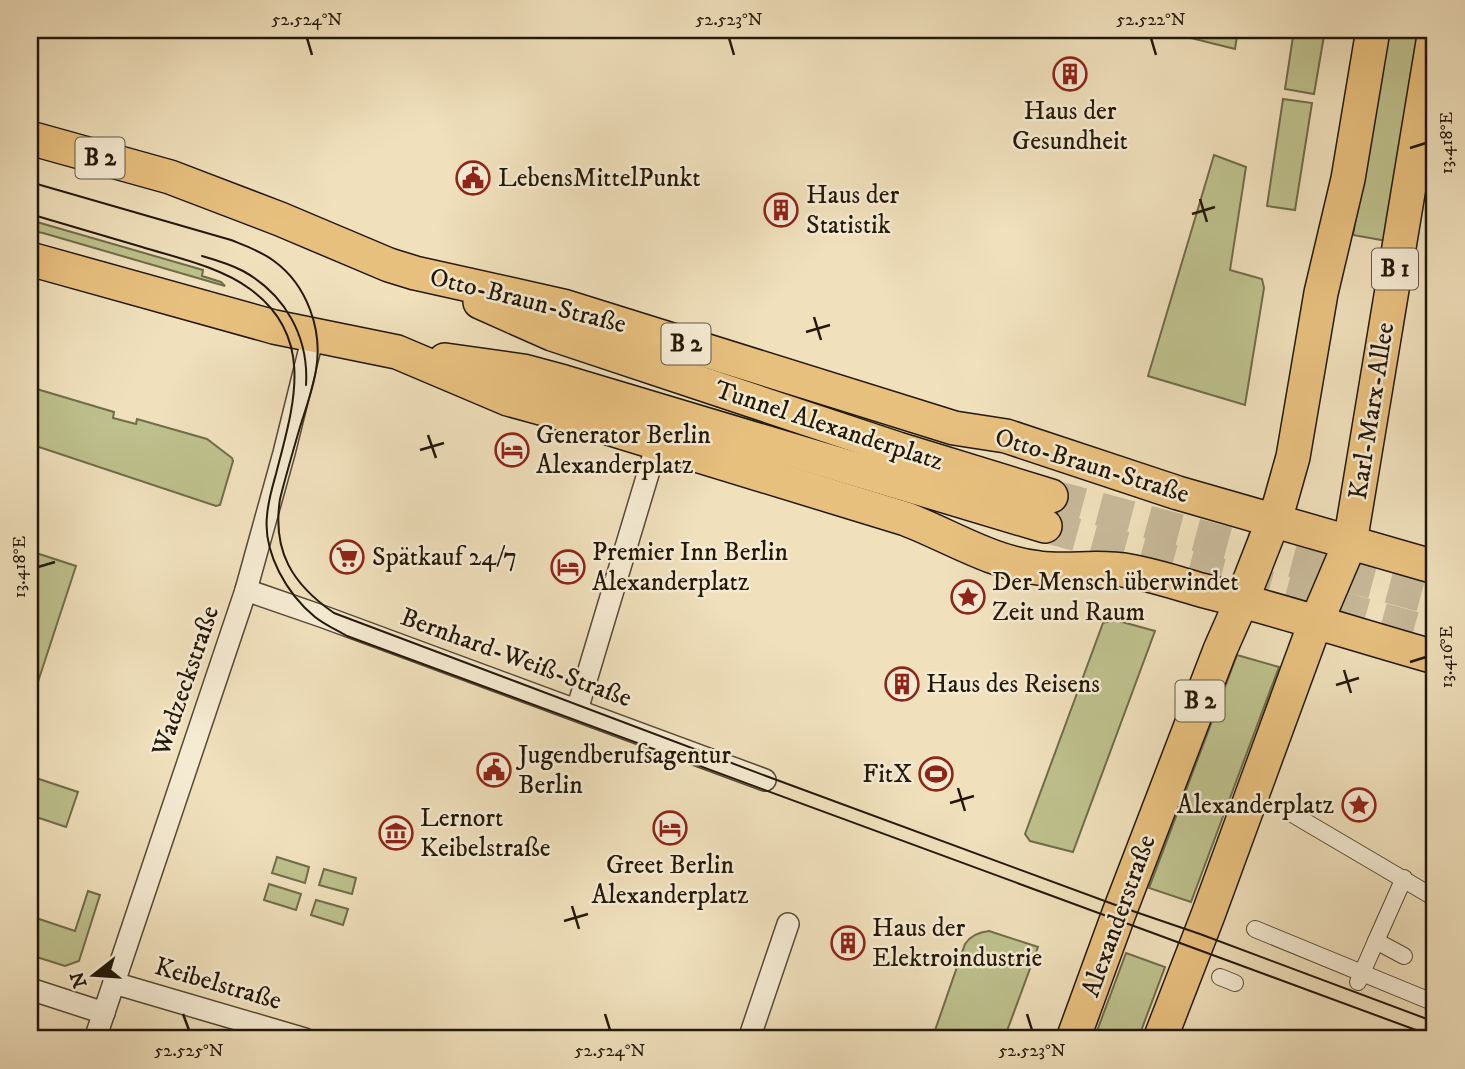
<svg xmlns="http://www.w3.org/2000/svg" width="1465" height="1069" font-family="'IM FELL DW Pica',serif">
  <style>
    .green { fill: #bec18d; stroke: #706c4a; stroke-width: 2 }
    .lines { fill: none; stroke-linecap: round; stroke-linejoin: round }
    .primary-tunnel { stroke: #c7b898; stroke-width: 33; stroke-dasharray: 33 17; stroke-linecap: butt }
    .pedestrian-casing { stroke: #564a35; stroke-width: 18 }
    .minor-casing { stroke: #564a35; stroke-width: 24 }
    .primary-casing { stroke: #231808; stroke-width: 36 }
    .pedestrian { stroke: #f5ebd3; stroke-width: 16 }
    .minor { stroke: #f5ebd3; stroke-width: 21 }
    .primary { stroke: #e8c07e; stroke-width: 33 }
    .tram { stroke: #231808; stroke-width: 2 }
    .ticks { fill: none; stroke: #231808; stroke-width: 2.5 }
    .labels { text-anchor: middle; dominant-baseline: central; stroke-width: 5; stroke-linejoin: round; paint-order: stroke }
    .shield { fill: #f5ebd3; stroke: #625745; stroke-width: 2 }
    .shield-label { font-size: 24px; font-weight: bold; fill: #231808 }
    .poi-label { font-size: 26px; fill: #231808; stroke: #f5ebd3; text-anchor: start }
    .street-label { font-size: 26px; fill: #231808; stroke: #f5ebd3 }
    .neatline { fill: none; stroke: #231808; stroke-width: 2.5 }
    .ticks-label { font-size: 18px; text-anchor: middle; fill: #231808 }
  </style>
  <rect width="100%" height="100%" fill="#f0e0bc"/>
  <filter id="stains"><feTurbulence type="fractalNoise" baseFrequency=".00286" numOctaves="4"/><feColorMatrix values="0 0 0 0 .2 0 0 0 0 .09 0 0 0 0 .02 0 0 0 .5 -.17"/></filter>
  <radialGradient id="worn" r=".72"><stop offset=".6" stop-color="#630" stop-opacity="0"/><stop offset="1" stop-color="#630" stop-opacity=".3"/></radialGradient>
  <!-- green -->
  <g class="green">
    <path d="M1159 30H1238L1235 49Z"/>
    <path d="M1294 30H1325L1314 94 1285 89Z"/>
    <path d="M1388 30H1421L1387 241 1353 235Z"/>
    <path d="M1283 99 1312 103 1295 210 1267 206Z"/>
    <path d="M1214 155 1246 167 1230 270 1262 279 1264 288 1245 405 1148 376Z"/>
    <path d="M30 220 203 270 202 276 221 282 225 286 43 233 30 231Z"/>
    <path d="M30 387 114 412 113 418 136 424 137 419 207 439 232 458 233 461 220 505 216 506 30 444Z"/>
    <path d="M30 551 76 566 30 706Z"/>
    <path d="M1115 620 1155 631 1073 852 1030 841 1025 834 1103 623Z"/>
    <path d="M1237 655 1279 667 1191 902 1149 888Z"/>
    <path d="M30 776 78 792 66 827 30 815Z"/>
    <path d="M277 857 309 867 305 883 272 873Z"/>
    <path d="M324 869 356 878 352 894 319 885Z"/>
    <path d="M269 884 301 894 296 910 264 900Z"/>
    <path d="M88 891 100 895 79 961 65 966 30 955V916L75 931Z"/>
    <path d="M316 900 348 909 343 925 311 915Z"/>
    <path d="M989 931 1038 947 1004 1039H932L965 944C971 935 979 932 989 931Z"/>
    <path d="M1126 953 1165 967 1138 1039H1094Z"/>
  </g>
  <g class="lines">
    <!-- primary-tunnel -->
    <g class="primary-tunnel">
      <path d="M1051 496 1435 599"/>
      <path d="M1045 526 1435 634"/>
    </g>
    <defs>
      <g id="pedestrian">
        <path d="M1294 815 1435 898"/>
        <path d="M1255 929 1435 1003"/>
        <path d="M1376 941 1404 878"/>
        <path d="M1220 977 1235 983"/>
        <path d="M1358 982 1376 941 1404 956"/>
      </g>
      <g id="minor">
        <path d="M246 590 324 617 765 780"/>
        <path d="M577 710 657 444"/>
        <path d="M114 983 305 1039"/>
        <path d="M30 989 104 1013"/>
        <path d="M95 1039 246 590 284 453 313 336"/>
        <path d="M749 1039 788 924"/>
      </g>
      <g id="primary">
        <path d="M30 138 170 177 280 219 389 265 415 273 563 306 954 428 1006 436 1178 493 1435 567"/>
        <path d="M30 259 274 327 397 352 508 399 559 413 906 519C950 536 992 563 1039 568 1069 572 1099 565 1129 571 1153 575 1177 583 1201 590 1280 610 1357 635 1435 657"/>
        <path d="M480 302 552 334 898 449 1051 496"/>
        <path d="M445 360 523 371 564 382 1045 526"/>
        <path d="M1073 1039 1119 913 1220 650 1242 600 1280 503 1293 457 1321 293 1348 179 1373 30"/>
        <path d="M1160 1039 1208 915 1310 637 1350 543 1435 30"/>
      </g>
    </defs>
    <!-- pedestrian casing -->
    <use href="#pedestrian" class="pedestrian-casing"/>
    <!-- minor casing -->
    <use href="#minor" class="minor-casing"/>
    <!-- primary casing -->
    <use href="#primary" class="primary-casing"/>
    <!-- pedestrian -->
    <use href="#pedestrian" class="pedestrian"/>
    <!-- minor -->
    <use href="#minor" class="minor"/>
    <!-- primary -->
    <use href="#primary" class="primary"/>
    <!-- tram -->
    <g class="tram">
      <path d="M30 182 231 240C246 246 261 251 274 261 307 285 323 330 316 370 313 389 306 408 300 427 293 451 286 475 280 499 272 551 292 584 334 613L766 776 1121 907 1200 934 1435 1022"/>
      <path d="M30 214C67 225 104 236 142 247 178 258 220 267 250 289 317 338 293 407 276 474 272 488 268 501 267 516 263 553 287 594 315 617 325 625 337 630 347 636L1435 1037"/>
      <path d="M202 256C216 260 230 264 243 271 285 294 309 337 306 385"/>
    </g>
  </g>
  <!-- ticks -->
  <path class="ticks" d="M307 38 312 55M729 38 734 55M1151 38 1156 55M1410 148 1426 143M1200 199 1207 222M1192 214 1215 207M814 317 821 340M806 332 830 325M428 435 436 458M420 450 444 443M38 567 55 562M1410 662 1426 657M1344 670 1351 693M1336 685 1359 678M958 788 965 811M950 803 974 796M572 906 579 929M564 921 588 914M183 1014 189 1030M605 1014 610 1030M1027 1014 1032 1030"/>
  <!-- icons -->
  <defs>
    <symbol id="building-ring" viewBox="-11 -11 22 22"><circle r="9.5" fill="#f5ebd3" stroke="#8f2418" stroke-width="1.5"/><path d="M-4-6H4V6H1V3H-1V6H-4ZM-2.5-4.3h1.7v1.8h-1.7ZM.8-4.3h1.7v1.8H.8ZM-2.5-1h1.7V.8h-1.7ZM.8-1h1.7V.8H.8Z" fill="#8f2418"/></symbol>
    <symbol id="civic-ring" viewBox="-11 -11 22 22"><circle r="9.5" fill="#f5ebd3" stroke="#8f2418" stroke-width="1.5"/><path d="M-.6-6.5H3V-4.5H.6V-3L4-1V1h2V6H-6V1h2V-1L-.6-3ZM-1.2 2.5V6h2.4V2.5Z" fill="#8f2418"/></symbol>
    <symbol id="hotel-ring" viewBox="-11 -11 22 22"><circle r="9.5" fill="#f5ebd3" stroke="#8f2418" stroke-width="1.5"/><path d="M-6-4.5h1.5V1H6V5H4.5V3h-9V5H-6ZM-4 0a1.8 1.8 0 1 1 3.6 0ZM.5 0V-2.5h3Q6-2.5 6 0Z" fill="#8f2418"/></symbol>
    <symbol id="supermarket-ring" viewBox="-11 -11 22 22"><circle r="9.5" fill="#f5ebd3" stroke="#8f2418" stroke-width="1.5"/><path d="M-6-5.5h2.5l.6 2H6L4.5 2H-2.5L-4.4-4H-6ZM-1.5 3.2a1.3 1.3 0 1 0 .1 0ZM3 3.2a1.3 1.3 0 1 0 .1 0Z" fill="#8f2418"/></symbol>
    <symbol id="sight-ring" viewBox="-11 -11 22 22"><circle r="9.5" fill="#f5ebd3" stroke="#8f2418" stroke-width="1.5"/><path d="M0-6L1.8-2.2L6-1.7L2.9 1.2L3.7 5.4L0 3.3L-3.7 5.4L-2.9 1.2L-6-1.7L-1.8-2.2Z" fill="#8f2418"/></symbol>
    <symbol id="stadium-ring" viewBox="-11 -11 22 22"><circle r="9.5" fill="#f5ebd3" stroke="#8f2418" stroke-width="1.5"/><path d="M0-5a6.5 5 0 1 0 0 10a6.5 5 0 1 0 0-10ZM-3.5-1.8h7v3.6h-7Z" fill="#8f2418"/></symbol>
    <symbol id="museum-ring" viewBox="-11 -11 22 22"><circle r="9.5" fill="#f5ebd3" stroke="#8f2418" stroke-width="1.5"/><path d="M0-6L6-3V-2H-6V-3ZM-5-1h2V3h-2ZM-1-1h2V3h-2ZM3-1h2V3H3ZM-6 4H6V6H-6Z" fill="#8f2418"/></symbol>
  </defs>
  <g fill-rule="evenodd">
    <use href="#building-ring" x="1051" y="55" width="38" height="38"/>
    <use href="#civic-ring" x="454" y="159" width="38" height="38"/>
    <use href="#building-ring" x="762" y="191" width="38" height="38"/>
    <use href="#hotel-ring" x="493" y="431" width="38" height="38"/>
    <use href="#supermarket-ring" x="328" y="538" width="38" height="38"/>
    <use href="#hotel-ring" x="549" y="548" width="38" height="38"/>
    <use href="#sight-ring" x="949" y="578" width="38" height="38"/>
    <use href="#building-ring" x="883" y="665" width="38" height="38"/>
    <use href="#civic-ring" x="475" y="751" width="38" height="38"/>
    <use href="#stadium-ring" x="917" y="755" width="38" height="38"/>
    <use href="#sight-ring" x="1340" y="786" width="38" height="38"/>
    <use href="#hotel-ring" x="651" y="809" width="38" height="38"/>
    <use href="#museum-ring" x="377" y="814" width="38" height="38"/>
    <use href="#building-ring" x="829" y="924" width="38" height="38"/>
  </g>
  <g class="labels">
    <!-- shield labels -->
    <g class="shield">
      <rect x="75.5" y="137.5" width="49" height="41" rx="5"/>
      <rect x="1372" y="248.5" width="46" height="41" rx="5"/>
      <rect x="661.5" y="323.5" width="49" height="41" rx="5"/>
      <rect x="1175.5" y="680.5" width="49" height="41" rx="5"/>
    </g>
    <g class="shield-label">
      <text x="100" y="158">B 2</text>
      <text x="1395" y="269">B 1</text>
      <text x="686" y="344">B 2</text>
      <text x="1200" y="701">B 2</text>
    </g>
    <!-- poi labels -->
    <g class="poi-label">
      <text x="1070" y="111" text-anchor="middle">Haus der<tspan x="1070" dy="30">Gesundheit</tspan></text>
      <text x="498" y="178">LebensMittelPunkt</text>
      <text x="806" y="195">Haus der<tspan x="806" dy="30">Statistik</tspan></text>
      <text x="536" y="435">Generator Berlin<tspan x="536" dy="30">Alexanderplatz</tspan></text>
      <text x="592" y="552">Premier Inn Berlin<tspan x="592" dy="30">Alexanderplatz</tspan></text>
      <text x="372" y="557">Spätkauf 24/7</text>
      <text x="992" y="582">Der Mensch überwindet<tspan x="992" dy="30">Zeit und Raum</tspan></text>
      <text x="926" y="684">Haus des Reisens</text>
      <text x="518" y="755">Jugendberufsagentur<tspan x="518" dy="30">Berlin</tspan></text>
      <text x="912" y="774" text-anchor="end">FitX</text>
      <text x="1334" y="805" text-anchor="end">Alexanderplatz</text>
      <text x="420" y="818">Lernort<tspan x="420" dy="30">Keibelstraße</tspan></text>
      <text x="670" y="865" text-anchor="middle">Greet Berlin<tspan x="670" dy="30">Alexanderplatz</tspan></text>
      <text x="872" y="928">Haus der<tspan x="872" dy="30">Elektroindustrie</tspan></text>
    </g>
    <!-- street labels -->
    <g class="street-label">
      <text transform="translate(528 301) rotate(14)">Otto-Braun-Straße</text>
      <text transform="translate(1372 411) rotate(-81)">Karl-Marx-Allee</text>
      <text transform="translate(829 426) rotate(18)">Tunnel Alexanderplatz</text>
      <text transform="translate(1092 466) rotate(17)">Otto-Braun-Straße</text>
      <text transform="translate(516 658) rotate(20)">Bernhard-Weiß-Straße</text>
      <text transform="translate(186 681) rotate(-71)">Wadzeckstraße</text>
      <text transform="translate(1119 916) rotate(-70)">Alexanderstraße</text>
      <text transform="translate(218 984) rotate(16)">Keibelstraße</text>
    </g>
  </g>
  <!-- margin -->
  <rect width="1465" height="1069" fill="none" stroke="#f0e0bc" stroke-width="77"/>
  <!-- north arrow -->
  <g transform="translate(94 975) rotate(253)" stroke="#f5ebd3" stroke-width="5" paint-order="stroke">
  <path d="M0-5L12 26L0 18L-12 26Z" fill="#231808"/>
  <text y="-10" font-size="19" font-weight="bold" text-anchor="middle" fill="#231808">N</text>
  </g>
  <rect x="38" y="38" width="1388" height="992" class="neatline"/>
  <g class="ticks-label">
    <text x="307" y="25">52.524°N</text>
    <text x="729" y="25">52.523°N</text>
    <text x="1151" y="25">52.522°N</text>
    <text transform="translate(1446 143) rotate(-90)" y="6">13.418°E</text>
    <text transform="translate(19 567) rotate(-90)" y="6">13.418°E</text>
    <text transform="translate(1446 657) rotate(-90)" y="6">13.416°E</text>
    <text x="189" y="1056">52.525°N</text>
    <text x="610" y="1056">52.524°N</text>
    <text x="1032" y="1056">52.523°N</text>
  </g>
  <rect width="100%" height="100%" filter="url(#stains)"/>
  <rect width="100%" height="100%" fill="url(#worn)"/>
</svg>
